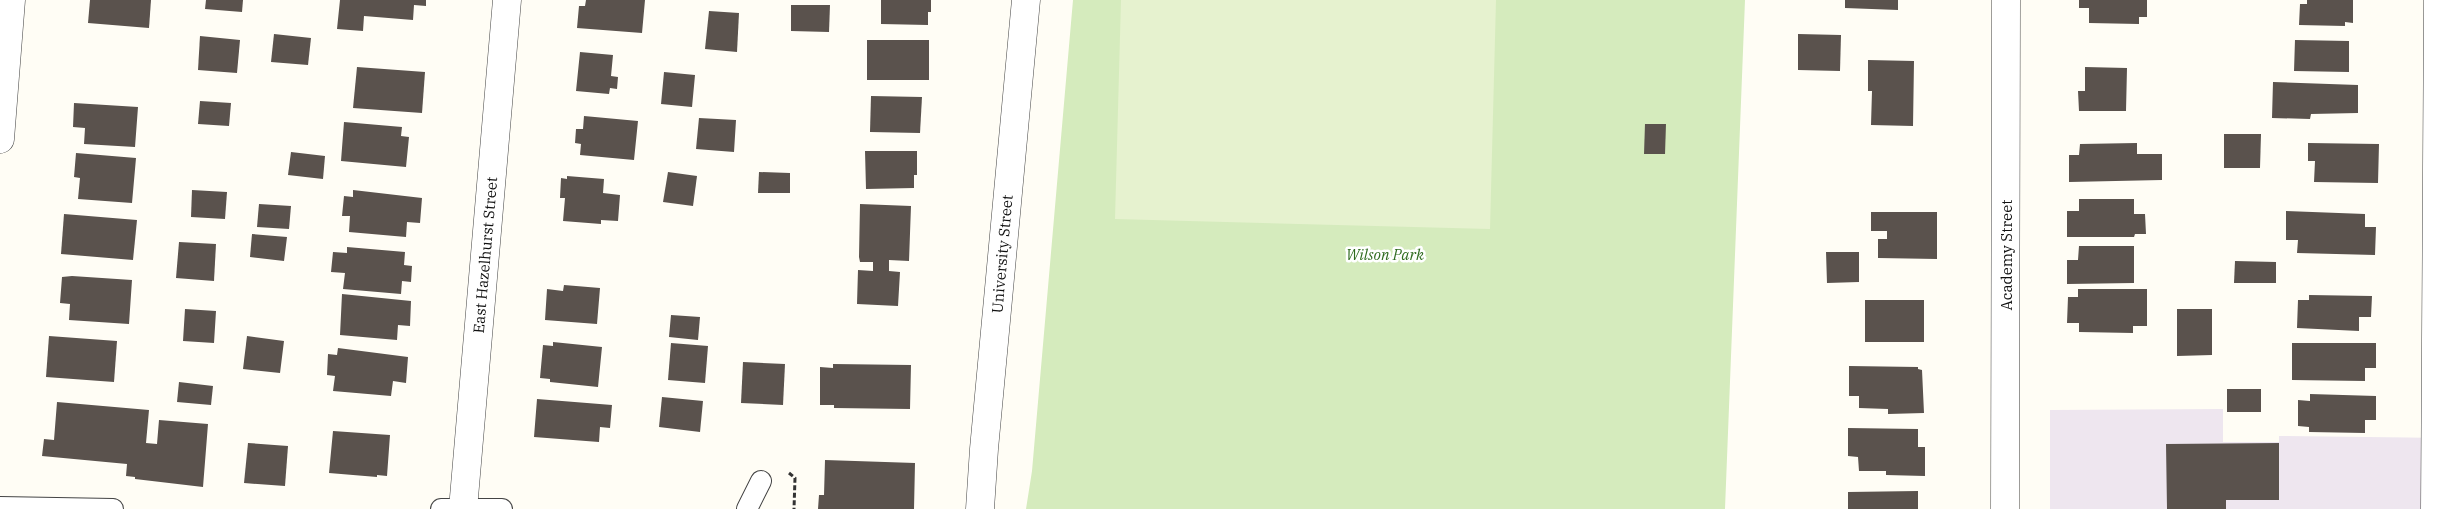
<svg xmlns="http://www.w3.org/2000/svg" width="2448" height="509" font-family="'IBM Plex Serif',serif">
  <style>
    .industrial { fill: #eee6ef }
    .green { fill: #d5ebbd }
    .pitch { fill: #e6f2cf }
    .building { fill: #5a524d }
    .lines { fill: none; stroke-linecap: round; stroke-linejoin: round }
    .lane-casing { stroke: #444; stroke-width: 22 }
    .street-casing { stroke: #444; stroke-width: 29 }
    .path { stroke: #333; stroke-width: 3; stroke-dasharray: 5 2.5; stroke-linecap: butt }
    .lane { stroke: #fff; stroke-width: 20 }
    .street { stroke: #fff; stroke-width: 28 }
    .labels { text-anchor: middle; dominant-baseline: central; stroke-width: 5; stroke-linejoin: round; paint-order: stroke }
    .street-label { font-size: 15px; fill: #111; stroke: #fff }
    .park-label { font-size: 15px; font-style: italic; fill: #2f6b1f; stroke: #fff }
  </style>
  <rect width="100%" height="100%" fill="#fffdf5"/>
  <!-- industrial -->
  <path class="industrial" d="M2223 409V442H2279V436L2448 438V509H2050V410Z"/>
  <!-- green -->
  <path class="green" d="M1073 0H1745L1725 509H1026L1032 471Z"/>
  <!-- pitch -->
  <path class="pitch" d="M1121 0H1496L1490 229 1115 219Z"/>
  <!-- building -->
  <g class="building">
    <path d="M90 0H151L149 28 88 23Z"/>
    <path d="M206 0H243L242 12 205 9Z"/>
    <path d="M340 0H426V6L414 5 413 20 364 16 363 31 337 29Z"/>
    <path d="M586 0H645L642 33 577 28 579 6H585Z"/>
    <path d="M881 0H931V12H928V25L881 24Z"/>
    <path d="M1845 0H1898V10L1845 8Z"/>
    <path d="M2079 0H2147V17H2139V24L2089 23V8H2079Z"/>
    <path d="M2307 0H2353V23L2345 22V26L2299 25 2300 4H2307Z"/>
    <path d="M791 5H830L829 32 791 31Z"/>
    <path d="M709 11 739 13 737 52 705 49Z"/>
    <path d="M274 34 311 38 308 65 271 62Z"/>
    <path d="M1798 34 1841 35 1840 71 1798 70Z"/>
    <path d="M200 36 240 40 237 73 198 70Z"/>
    <rect x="867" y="40" width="62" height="40"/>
    <path d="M2295 40 2349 41V72L2294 71Z"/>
    <path d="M580 52 613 55 611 76 618 77 617 89 610 88 609 94 576 91Z"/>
    <path d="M1868 60 1914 61 1913 126 1871 125 1872 91H1868Z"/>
    <path d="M357 67 425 72 422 113 353 108Z"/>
    <path d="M2085 67 2127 68 2126 111H2079L2078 91H2085Z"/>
    <path d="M664 72 695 75 692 107 661 104Z"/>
    <path d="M2273 82 2358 85V113L2311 114 2310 119 2272 118Z"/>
    <path d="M871 96 922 97 920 133 870 132Z"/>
    <path d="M200 101 231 103 229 126 198 124Z"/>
    <path d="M74 103 138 107 135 147 84 144 85 128 73 127Z"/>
    <path d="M584 116 638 121 634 160 580 155 581 144 575 143 576 129H583Z"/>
    <path d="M699 118 736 120 734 152 696 149Z"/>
    <path d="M344 122 402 127 401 136 409 137 406 167 341 161Z"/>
    <path d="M1645 124H1666L1665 154H1644Z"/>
    <path d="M2224 134H2261L2260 168H2224Z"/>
    <path d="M2137 143V154H2162V180L2069 182V155H2079L2080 144Z"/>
    <path d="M2308 143 2379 144 2378 183 2314 182 2315 161H2308Z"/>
    <path d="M865 151H917V175H914V188L866 189Z"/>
    <path d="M291 152 325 156 323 179 288 175Z"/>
    <path d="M76 153 136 158 132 203 78 199 80 178 74 177Z"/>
    <path d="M668 172 697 176 693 206 663 202Z"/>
    <path d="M759 172 790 173V193H758Z"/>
    <path d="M567 176 604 179 603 193 620 195 618 221 601 220V224L563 221 565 198H560L561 178 567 179Z"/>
    <path d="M192 190 227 192 225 219 191 217Z"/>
    <path d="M353 190 422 198 420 223 407 222 406 237 349 232 350 216H342L344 196 353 197Z"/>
    <path d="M2079 199H2134V214H2145L2146 234H2135L2134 237H2067V211H2079Z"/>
    <path d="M259 204 291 206 289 229 257 227Z"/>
    <path d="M860 204 911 206 909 261 889 260V271L900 272 898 306 857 304 858 270 873 271V262H860L859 257Z"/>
    <path d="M2286 211 2365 214V227H2376L2375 255 2297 253 2298 240H2286Z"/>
    <path d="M1871 212H1937V259L1878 258V239H1887V231H1871Z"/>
    <path d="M64 214 137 220 133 260 61 254Z"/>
    <path d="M252 234 287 237 284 261 250 257Z"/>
    <path d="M179 242 216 244 214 281 176 278Z"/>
    <path d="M2079 246H2134V283L2067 284V260H2078Z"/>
    <path d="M347 247 405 252 404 265 412 266 411 282 402 281 401 294 343 289 345 273 331 272 333 252 347 253Z"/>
    <path d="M1826 252H1859V282L1827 283Z"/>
    <path d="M2235 261 2276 262V283H2234Z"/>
    <path d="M72 276 132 280 129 324 69 320 70 304 60 303 62 277Z"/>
    <path d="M564 285 600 288 597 324 545 320 547 289 563 291Z"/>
    <path d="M2078 289H2147V326H2133V333L2079 332V323H2067L2068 297H2078Z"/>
    <path d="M342 294 411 301 410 326 398 325 397 340 340 335Z"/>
    <path d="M2309 295 2372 296 2371 317H2359V331L2297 328 2298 300H2309Z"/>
    <rect x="1865" y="300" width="59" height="42"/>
    <path d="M185 309 216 311 214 343 183 341Z"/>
    <path d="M2177 309H2212V355L2177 356Z"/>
    <path d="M671 315 700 317 698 340 669 337Z"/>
    <path d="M49 336 117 341 114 382 46 377Z"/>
    <path d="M247 336 284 341 280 373 243 369Z"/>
    <path d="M553 342 602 347 598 387 550 382V379L540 378 543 345 553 346Z"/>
    <path d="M671 343 708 346 705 383 668 380Z"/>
    <path d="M2292 343H2376V368H2365V381L2292 380Z"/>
    <path d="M338 348 408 357 406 383 393 381 391 396 333 391 335 376 327 375 328 354 337 355Z"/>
    <path d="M743 362 785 364 783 405 741 403Z"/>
    <path d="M833 364 911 365 910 409 834 408V405H820V367L833 368Z"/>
    <path d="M1849 366 1918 367V369L1922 370 1924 413 1888 414V409L1859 408V396H1849Z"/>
    <path d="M179 382 213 386 211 405 177 402Z"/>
    <rect x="2227" y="389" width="34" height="23"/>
    <path d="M2310 394 2376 396V420H2365V433L2309 432V427L2298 426V400L2310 401Z"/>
    <path d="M662 397 703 401 700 432 659 427Z"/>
    <path d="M537 399 612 405 610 428 600 427 599 442 534 437Z"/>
    <path d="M57 402 149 410 146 443 157 444 159 420 208 424 203 487 135 479V477L126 476 127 464 42 456 44 439 54 440Z"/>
    <path d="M1848 428 1918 429V447H1925V476L1886 475V471H1859L1858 457 1848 456Z"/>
    <path d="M333 431 390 435 387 476 377 475V477L329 473Z"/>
    <path d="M248 443 288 446 285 486 244 483Z"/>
    <path d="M2279 443V500H2226V509H2167L2166 444Z"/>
    <path d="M825 460 915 463 914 509H818L819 495H824Z"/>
    <path d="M1918 491V509H1848V492Z"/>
  </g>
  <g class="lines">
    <defs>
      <g id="lane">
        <path d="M0 507 113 509"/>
        <path d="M441 509H502"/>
        <path d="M747 509 761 481"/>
      </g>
      <g id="street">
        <path d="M0 139 11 0"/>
        <path d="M463 509 507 0"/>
        <path d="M980 509 984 449 1026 0"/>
        <path d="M2005 509 2006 0"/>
        <path d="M2435 509 2438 0"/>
      </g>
    </defs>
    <!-- lane casing -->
    <use href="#lane" class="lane-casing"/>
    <!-- street casing -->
    <use href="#street" class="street-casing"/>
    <!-- path -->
    <path class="path" d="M789 473 795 478 794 509"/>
    <!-- lane -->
    <use href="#lane" class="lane"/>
    <!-- street -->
    <use href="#street" class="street"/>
  </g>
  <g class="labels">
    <!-- street labels -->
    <g class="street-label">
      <text transform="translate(1002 254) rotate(-85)">University Street</text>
      <text transform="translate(485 255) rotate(-85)">East Hazelhurst Street</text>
      <text transform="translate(2006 255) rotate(-90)">Academy Street</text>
    </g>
    <!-- park labels -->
    <g class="park-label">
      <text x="1385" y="254">Wilson Park</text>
    </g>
  </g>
</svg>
